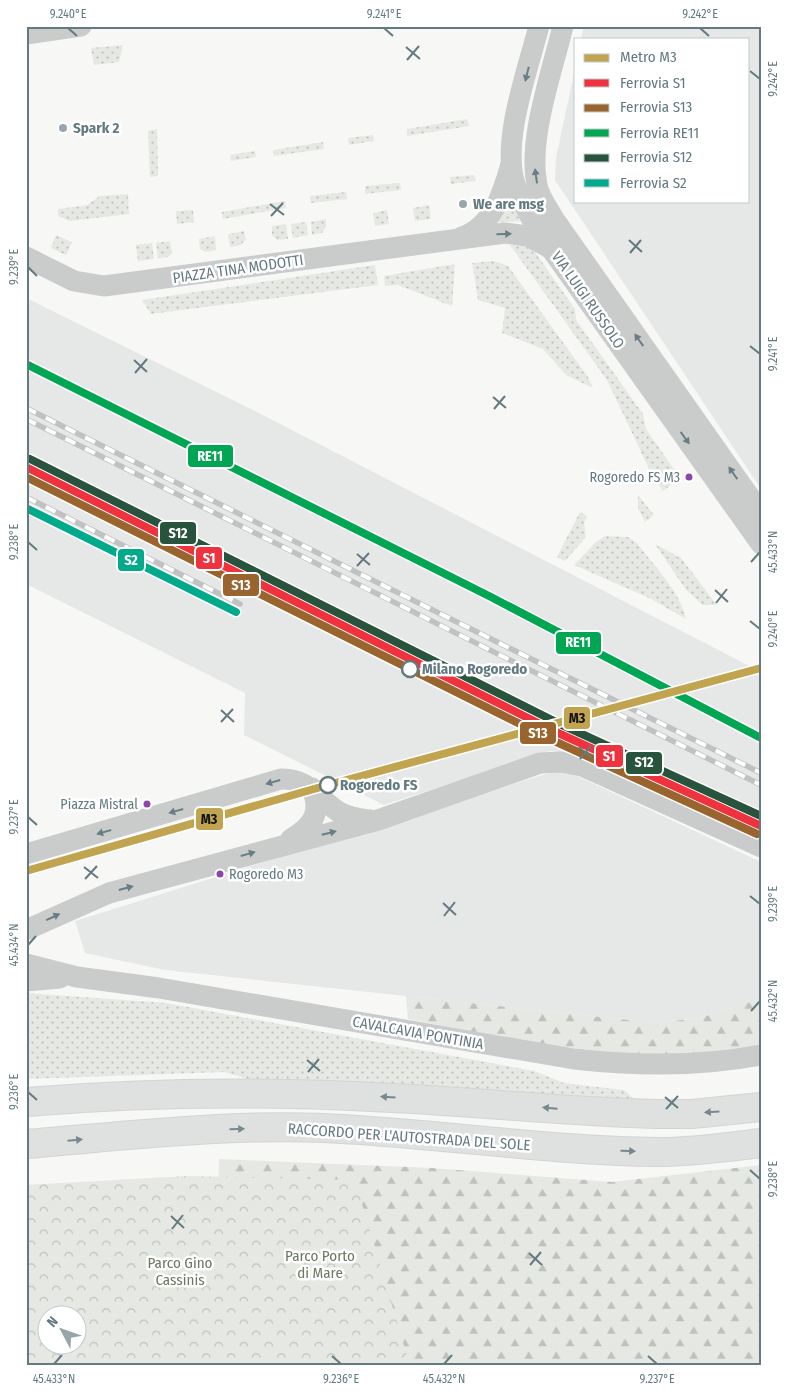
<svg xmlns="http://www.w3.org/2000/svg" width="787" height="1392" font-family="'Fira Sans Condensed',sans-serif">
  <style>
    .built { fill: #e6e7e7 }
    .grass { fill: url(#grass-dots) }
    .forest { fill: url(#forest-firs) }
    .park { fill: url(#park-crowns); fill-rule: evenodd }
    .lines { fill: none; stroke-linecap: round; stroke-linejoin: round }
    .highway-casing { stroke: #d3d4d4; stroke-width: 30 }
    .minor { stroke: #cacccc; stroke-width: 21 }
    .highway { stroke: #dfe0e0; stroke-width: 28 }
    .rail-casing { stroke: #c0c1c2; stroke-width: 5.5 }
    .rail { stroke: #fff; stroke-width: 4; stroke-dasharray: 11; stroke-linecap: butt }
    .rail-1-casing { stroke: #fff; stroke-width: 11 }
    .rail-2-casing { stroke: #fff; stroke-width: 11 }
    .rail-3-casing { stroke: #fff; stroke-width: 11 }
    .rail-4-casing { stroke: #fff; stroke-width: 11 }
    .rail-5-casing { stroke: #fff; stroke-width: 11 }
    .rail-1 { stroke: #ee333e; stroke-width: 8 }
    .rail-2 { stroke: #99642e; stroke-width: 8 }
    .rail-3 { stroke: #00a651; stroke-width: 8 }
    .rail-4 { stroke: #28543d; stroke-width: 8 }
    .rail-5 { stroke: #00aa8a; stroke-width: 8 }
    .metro-1-casing { stroke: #fff; stroke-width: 11 }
    .metro-1 { stroke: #c0a44f; stroke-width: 8 }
    .oneway { fill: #687e85 }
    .oneway2 { fill: #76898f }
    .ticks { fill: none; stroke: #637a81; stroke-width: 2 }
    .poi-dot { fill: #97a6aa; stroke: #fff; stroke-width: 2 }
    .bus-dot { fill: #8e44ad; stroke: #fff; stroke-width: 2 }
    .stop-dot { fill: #fff; stroke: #637a81; stroke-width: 2.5 }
    .labels { text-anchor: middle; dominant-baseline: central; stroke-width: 5; stroke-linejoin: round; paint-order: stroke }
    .bus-label { font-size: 14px; fill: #637a81; stroke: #fff; text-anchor: end }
    .poi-label { font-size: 15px; font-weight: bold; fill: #637a81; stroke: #fff; text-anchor: start }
    .street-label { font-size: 15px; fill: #637a81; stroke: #fff }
    .stop-label { font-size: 15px; font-weight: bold; fill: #637a81; stroke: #fff; text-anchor: start }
    .park-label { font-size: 15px; fill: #6a7962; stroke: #fff }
    .line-badge { stroke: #fff; stroke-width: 2 }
    .badge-label { font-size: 14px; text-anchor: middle; font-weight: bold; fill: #fff }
    .pale-badge-label { font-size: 14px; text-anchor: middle; font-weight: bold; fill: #111 }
    .neatline { fill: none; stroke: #637a81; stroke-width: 2 }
    .ticks-label { font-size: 12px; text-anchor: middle; fill: #637a81 }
  </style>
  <defs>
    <pattern id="grass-dots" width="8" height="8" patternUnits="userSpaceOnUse" patternTransform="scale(1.25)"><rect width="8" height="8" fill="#e6e9e3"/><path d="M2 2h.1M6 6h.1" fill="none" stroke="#bec2bd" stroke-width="1.8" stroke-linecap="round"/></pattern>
    <pattern id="forest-firs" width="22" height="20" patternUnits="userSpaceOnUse" patternTransform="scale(1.25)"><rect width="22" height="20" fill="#e6e9e3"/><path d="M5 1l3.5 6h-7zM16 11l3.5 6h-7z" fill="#bec2bd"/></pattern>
    <pattern id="park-crowns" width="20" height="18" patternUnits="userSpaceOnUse" patternTransform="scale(1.25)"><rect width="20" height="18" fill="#e6e9e3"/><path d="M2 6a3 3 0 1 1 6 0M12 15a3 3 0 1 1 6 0" fill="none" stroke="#bec2bd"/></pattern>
  </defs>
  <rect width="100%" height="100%" fill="#f7f7f6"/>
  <!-- built -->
  <g class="built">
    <path d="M584 26H761V489L555 180 556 158 576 64V201H748V39H581Z"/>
    <path d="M26 298 255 411 761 672V838L562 752 550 751 384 805 244 735 245 693 26 584Z"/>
    <path d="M562 769 761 862V999L699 1018 655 1023 165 970 85 953 75 921Z"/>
  </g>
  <!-- grass -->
  <g class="grass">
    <path d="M123 45 119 62 94 65 91 48Z"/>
    <path d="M467 119 469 126 407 136V129Z"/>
    <path d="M157 129 158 176 150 177 148 131Z"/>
    <path d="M373 135 374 141 349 145 348 138Z"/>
    <path d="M323 142 324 149 274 156 273 150Z"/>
    <path d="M255 151 256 157 231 161 230 155Z"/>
    <path d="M474 175 476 181 451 184 450 177Z"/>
    <path d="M400 183 401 190 365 194V186Z"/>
    <path d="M346 192 347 199 311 203 310 196Z"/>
    <path d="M510 192 520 221 493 223Z"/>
    <path d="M128 194 129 214 70 221 58 216V209L87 205 100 196Z"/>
    <path d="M285 201 286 208 223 219 222 212Z"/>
    <path d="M429 205 431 219 415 221 413 208Z"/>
    <path d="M193 210 194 222 177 224 176 211Z"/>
    <path d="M387 210 389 224 375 226 373 213Z"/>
    <path d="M326 219V227L322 233 312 235 311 222Z"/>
    <path d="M306 222 308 235 293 238 291 224Z"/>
    <path d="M286 224 288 239 277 240 272 235V226Z"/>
    <path d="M244 231 246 239 241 245 230 247 228 234Z"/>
    <path d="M56 235 72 242 66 255 51 248Z"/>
    <path d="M215 236 216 250 206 252 200 249 199 239Z"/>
    <path d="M170 241 172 253 168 257 158 258 156 243Z"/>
    <path d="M152 243 154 259 138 261 136 245Z"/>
    <path d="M526 244 535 252 575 309 576 320 643 414 646 429 680 478 663 491 652 475 607 380 510 245Z"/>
    <path d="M494 261 508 266 588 377 593 388 566 375 543 349 502 333 505 308 478 300 472 263Z"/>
    <path d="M455 264 452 306 398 285 385 286 384 276Z"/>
    <path d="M375 265 378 285 151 314 142 300Z"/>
    <path d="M638 495 654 515 645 522 638 508Z"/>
    <path d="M580 512 587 516 584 523 586 537 565 561 557 557Z"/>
    <path d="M605 536 628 537 637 543C654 566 680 591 686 619L649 598 574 565 596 542Z"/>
    <path d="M655 544 681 558 717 605H703L686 590Z"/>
    <path d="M26 993 166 1003 534 1071 564 1083 624 1090 639 1103 262 1083 224 1072 26 1079Z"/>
  </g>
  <!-- forest -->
  <g class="forest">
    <path d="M406 996 655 1023 699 1018 761 999V1045C643 1069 524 1041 408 1019Z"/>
    <path d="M219 1159 432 1168 612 1182 761 1165V1366H210L217 1287Z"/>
  </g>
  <!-- park -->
  <path class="park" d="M187 1176 355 1180 410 1366H26V1185ZM48 1314H78V1344H48Z"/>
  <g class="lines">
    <defs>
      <g id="highway">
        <path d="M26 1102C148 1092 271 1091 392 1098 480 1102 568 1112 656 1114H692L761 1107"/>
        <path d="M26 1144C125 1136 225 1124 324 1128 436 1133 547 1151 659 1152 693 1152 727 1147 761 1143"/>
      </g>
    </defs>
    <!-- highway casing -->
    <use href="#highway" class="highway-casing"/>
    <!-- minor -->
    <g class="minor">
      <path d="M539 26C528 69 501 142 515 184 520 199 529 214 537 229L761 544"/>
      <path d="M563 26C552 73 526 143 538 189 541 199 549 210 554 219L761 513"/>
      <path d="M26 34 81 26"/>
      <path d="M462 237C493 226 503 193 511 164"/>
      <path d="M26 257 74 281 104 286 505 233 528 236 548 247"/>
      <path d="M291 839C313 826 322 813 312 788"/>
      <path d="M26 854 281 779C309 778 318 799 339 812 348 817 360 819 370 820"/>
      <path d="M26 930 109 893 378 820 540 763 561 762 582 766 761 847"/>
      <path d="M26 964 77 977 159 988 574 1059C637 1066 699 1067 761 1055"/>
      <path d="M26 981 60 978"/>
    </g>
    <!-- highway -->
    <use href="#highway" class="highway"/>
    <defs>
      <g id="rail">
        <path d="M26 408 761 773"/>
        <path d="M26 419 761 785"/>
        <path d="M26 497 240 604"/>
      </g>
    </defs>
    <!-- rail casing -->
    <use href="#rail" class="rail-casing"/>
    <!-- rail -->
    <use href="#rail" class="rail"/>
    <defs>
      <path id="rail-1" d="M26 467 556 732 761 826"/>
      <path id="rail-2" d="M26 477 552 740 757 834"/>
      <path id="rail-3" d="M26 364 491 597 761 738"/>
      <path id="rail-4" d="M30 459 560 724 761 816"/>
      <path id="rail-5" d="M26 508 236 612"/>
    </defs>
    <!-- rail-1 casing -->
    <use href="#rail-1" class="rail-1-casing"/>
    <!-- rail-2 casing -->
    <use href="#rail-2" class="rail-2-casing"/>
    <!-- rail-3 casing -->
    <use href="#rail-3" class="rail-3-casing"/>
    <!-- rail-4 casing -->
    <use href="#rail-4" class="rail-4-casing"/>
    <!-- rail-5 casing -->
    <use href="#rail-5" class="rail-5-casing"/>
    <!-- rail-1 -->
    <use href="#rail-1" class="rail-1"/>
    <!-- rail-2 -->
    <use href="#rail-2" class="rail-2"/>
    <!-- rail-3 -->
    <use href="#rail-3" class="rail-3"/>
    <!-- rail-4 -->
    <use href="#rail-4" class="rail-4"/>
    <!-- rail-5 -->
    <use href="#rail-5" class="rail-5"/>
    <defs>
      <path id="metro-1" d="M26 871 328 785 761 668"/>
    </defs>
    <!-- metro-1 casing -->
    <use href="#metro-1" class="metro-1-casing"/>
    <!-- metro-1 -->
    <use href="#metro-1" class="metro-1"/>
  </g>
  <!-- one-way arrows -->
  <defs><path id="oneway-solid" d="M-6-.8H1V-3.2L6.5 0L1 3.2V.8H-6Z" transform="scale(1.25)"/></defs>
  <g class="oneway">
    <use href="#oneway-solid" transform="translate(527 74) rotate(104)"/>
    <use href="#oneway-solid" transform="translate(536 176) rotate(-98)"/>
    <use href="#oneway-solid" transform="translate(504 234) rotate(-2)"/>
    <use href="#oneway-solid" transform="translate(639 340) rotate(-125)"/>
    <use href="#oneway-solid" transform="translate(685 438) rotate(54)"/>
    <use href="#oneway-solid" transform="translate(733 473) rotate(-125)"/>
    <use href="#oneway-solid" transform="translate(273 782) rotate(164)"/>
    <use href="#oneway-solid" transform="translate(176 811) rotate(164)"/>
    <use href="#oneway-solid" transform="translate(104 832) rotate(164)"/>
    <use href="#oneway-solid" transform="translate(329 833) rotate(-14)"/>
    <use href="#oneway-solid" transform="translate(248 854) rotate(-16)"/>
    <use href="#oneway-solid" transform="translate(126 888) rotate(-15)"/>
    <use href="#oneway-solid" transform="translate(53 917) rotate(-25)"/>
  </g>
  <g class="oneway2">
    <use href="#oneway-solid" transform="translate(388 1097) rotate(-177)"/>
    <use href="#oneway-solid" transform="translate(550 1108) rotate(-175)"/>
    <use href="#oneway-solid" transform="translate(712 1112) rotate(176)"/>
    <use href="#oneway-solid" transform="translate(237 1129) rotate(-1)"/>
    <use href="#oneway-solid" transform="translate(75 1140) rotate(-5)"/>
    <use href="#oneway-solid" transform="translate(628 1151) rotate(2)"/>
  </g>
  <!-- ticks -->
  <path class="ticks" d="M68 28 77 36M384 28 393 36M700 28 709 36M406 47 420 59M407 60 419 46M750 71 760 79M270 204 284 215M271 216 283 203M629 240 642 252M630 253 641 240M28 267 37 276M750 346 760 354M134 360 147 372M135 373 147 359M493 397 506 408M494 409 505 396M28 542 37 550M357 554 370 565M751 562 760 552M357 566 369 553M715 590 728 602M716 603 727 589M750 621 760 629M221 710 234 722M221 722 233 709M579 747 592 758M580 759 591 746M28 817 37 825M84 867 98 878M85 879 97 866M750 896 760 904M443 903 456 915M444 916 455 902M28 945 36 936M751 1011 760 1001M307 1060 320 1071M308 1072 319 1059M28 1092 37 1100M665 1097 678 1108M666 1109 678 1096M750 1170 760 1179M171 1216 184 1228M172 1229 183 1215M529 1253 542 1265M530 1265 541 1252M332 1356 341 1364M648 1356 657 1364M54 1364 62 1355M444 1364 452 1355"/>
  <!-- markers -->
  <g class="poi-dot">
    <circle cx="63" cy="128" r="5"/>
    <circle cx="463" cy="204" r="5"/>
  </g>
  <g class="bus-dot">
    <circle cx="689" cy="477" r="4.5"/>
    <circle cx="147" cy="804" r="4.5"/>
    <circle cx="220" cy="874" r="4.5"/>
  </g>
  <g class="stop-dot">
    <circle cx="410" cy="669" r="8"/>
    <circle cx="328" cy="785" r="8"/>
  </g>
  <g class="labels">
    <!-- bus labels -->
    <g class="bus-label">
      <text x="680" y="477">Rogoredo FS M3</text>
      <text x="138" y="804">Piazza Mistral</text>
      <text x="229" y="874" text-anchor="start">Rogoredo M3</text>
    </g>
    <!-- poi labels -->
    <g class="poi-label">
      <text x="73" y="128">Spark 2</text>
      <text x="473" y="204">We are msg</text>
    </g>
    <!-- street labels -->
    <g class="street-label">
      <text transform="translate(238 269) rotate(-8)">PIAZZA TINA MODOTTI</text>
      <text transform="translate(588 300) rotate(55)">VIA LUIGI RUSSOLO</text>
      <text transform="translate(418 1033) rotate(10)">CAVALCAVIA PONTINIA</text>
      <text transform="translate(409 1137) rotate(4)">RACCORDO PER L'AUTOSTRADA DEL SOLE</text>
    </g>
    <!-- stop labels -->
    <g class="stop-label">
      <text x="422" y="669">Milano Rogoredo</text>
      <text x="340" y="785">Rogoredo FS</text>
    </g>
    <!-- park labels -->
    <g class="park-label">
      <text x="320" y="1256">Parco Porto<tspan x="320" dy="17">di Mare</tspan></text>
      <text x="180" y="1263">Parco Gino<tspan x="180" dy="17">Cassinis</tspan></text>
    </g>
  </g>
  <g class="line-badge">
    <rect x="187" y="444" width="47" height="24" rx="5" fill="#00a651"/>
    <rect x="159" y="521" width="38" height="24" rx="5" fill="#28543d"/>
    <rect x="195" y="546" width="28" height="24" rx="5" fill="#ee333e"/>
    <rect x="117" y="548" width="28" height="24" rx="5" fill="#00aa8a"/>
    <rect x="222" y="573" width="38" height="24" rx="5" fill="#99642e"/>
    <rect x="555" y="631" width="47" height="24" rx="5" fill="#00a651"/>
    <rect x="563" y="706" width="28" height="24" rx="5" fill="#c0a44f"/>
    <rect x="519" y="721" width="38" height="24" rx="5" fill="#99642e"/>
    <rect x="595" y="744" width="29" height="24" rx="5" fill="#ee333e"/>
    <rect x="625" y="751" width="38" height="24" rx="5" fill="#28543d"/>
    <rect x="195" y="807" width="29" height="24" rx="5" fill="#c0a44f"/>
  </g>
  <g class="badge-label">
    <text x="210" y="461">RE11</text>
    <text x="178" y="538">S12</text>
    <text x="209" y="563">S1</text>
    <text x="131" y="565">S2</text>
    <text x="241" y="590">S13</text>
    <text x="578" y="647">RE11</text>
    <text x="538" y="738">S13</text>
    <text x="609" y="761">S1</text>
    <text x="644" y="767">S12</text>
  </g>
  <g class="pale-badge-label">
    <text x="577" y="723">M3</text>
    <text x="209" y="824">M3</text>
  </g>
  <!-- border -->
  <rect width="787" height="1392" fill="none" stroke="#ffffff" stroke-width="55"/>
  <!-- legend -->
  <rect x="574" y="38" width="175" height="165" fill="#ffffff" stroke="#c1cacd"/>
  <rect x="584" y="54" width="25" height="8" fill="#c0a44f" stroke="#c1cacd"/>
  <text x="620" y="62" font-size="15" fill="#637a81">Metro M3</text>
  <rect x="584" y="79" width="25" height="8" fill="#ee333e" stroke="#c1cacd"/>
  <text x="620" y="88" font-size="15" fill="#637a81">Ferrovia S1</text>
  <rect x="584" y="104" width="25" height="8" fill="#99642e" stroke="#c1cacd"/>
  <text x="620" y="112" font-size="15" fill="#637a81">Ferrovia S13</text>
  <rect x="584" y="129" width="25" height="8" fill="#00a651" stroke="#c1cacd"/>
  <text x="620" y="138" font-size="15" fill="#637a81">Ferrovia RE11</text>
  <rect x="584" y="154" width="25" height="8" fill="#28543d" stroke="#c1cacd"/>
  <text x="620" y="162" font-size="15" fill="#637a81">Ferrovia S12</text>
  <rect x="584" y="179" width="25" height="8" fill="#00aa8a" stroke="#c1cacd"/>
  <text x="620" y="188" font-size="15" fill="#637a81">Ferrovia S2</text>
  <!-- north arrow -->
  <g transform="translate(62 1330) rotate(311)"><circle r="24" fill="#ffffff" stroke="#c1cacd"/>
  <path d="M0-4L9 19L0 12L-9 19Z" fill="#97a6aa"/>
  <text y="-8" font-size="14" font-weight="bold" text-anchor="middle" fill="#637a81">N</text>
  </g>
  <rect x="28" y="28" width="732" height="1336" class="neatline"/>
  <g class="ticks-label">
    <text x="68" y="18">9.240°E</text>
    <text x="384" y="18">9.241°E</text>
    <text x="700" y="18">9.242°E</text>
    <text transform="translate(773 79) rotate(-90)" y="4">9.242°E</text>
    <text transform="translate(14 267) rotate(-90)" y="4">9.239°E</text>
    <text transform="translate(773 354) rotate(-90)" y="4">9.241°E</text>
    <text transform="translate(14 542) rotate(-90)" y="4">9.238°E</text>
    <text transform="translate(773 552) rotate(-90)" y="4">45.433°N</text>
    <text transform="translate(773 629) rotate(-90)" y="4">9.240°E</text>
    <text transform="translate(14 817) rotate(-90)" y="4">9.237°E</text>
    <text transform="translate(773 904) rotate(-90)" y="4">9.239°E</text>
    <text transform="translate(14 945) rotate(-90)" y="4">45.434°N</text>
    <text transform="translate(773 1001) rotate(-90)" y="4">45.432°N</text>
    <text transform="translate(14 1092) rotate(-90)" y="4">9.236°E</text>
    <text transform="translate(773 1179) rotate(-90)" y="4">9.238°E</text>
    <text x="54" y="1383">45.433°N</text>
    <text x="341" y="1383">9.236°E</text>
    <text x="444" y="1383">45.432°N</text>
    <text x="657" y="1383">9.237°E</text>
  </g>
</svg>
